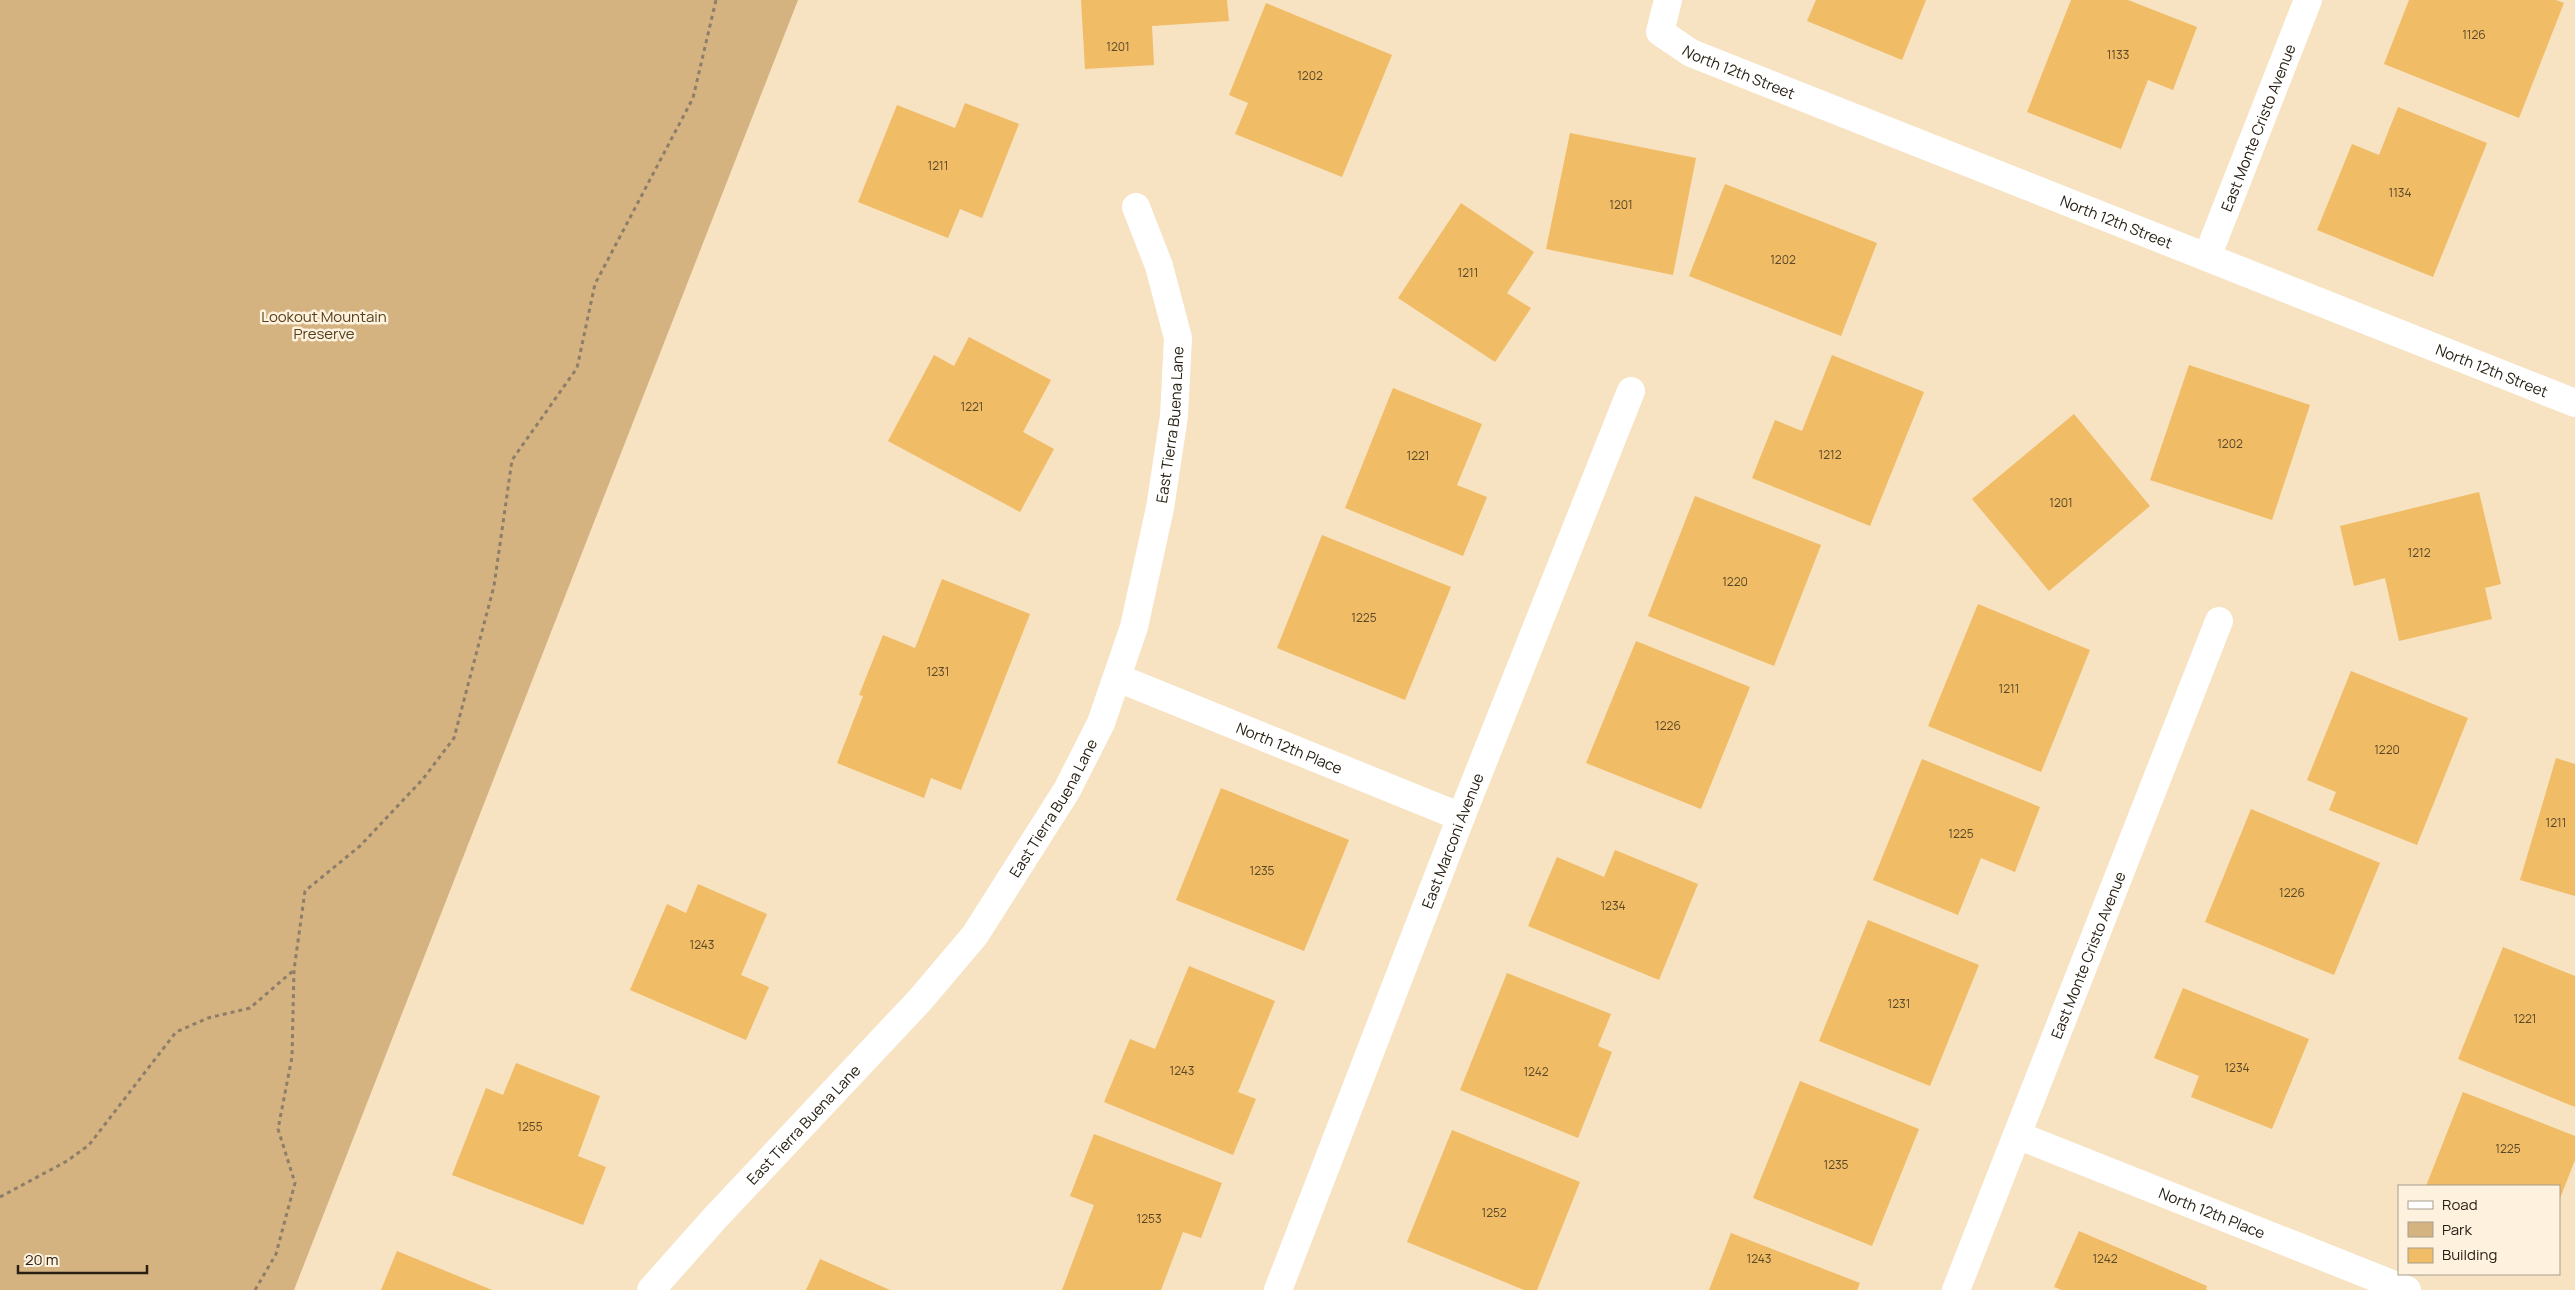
<svg xmlns="http://www.w3.org/2000/svg" width="2575" height="1290" font-family="Manrope,sans-serif">
  <style>
    .green { fill: #d4b380 }
    .building { fill: #f0bc66 }
    .lines { fill: none; stroke-linecap: round; stroke-linejoin: round }
    .path { stroke: #8d7e69; stroke-width: 3; stroke-dasharray: 4 4; stroke-linecap: butt }
    .street { stroke: #fff; stroke-width: 28 }
    .labels { text-anchor: middle; dominant-baseline: central; stroke-width: 5; stroke-linejoin: round; paint-order: stroke }
    .number-label { font-size: 12px; fill: #5a4728 }
    .street-label { font-size: 15px; fill: #282014; stroke: #fef1de }
    .park-label { font-size: 15px; fill: #533e19; stroke: #fef1de }
  </style>
  <rect width="100%" height="100%" fill="#f7e2c2"/>
  <!-- green -->
  <path class="green" d="M0 0H798L294 1290H0Z"/>
  <!-- building -->
  <g class="building">
    <path d="M1081 0H1227L1229 21 1152 26 1154 65 1085 69Z"/>
    <path d="M1816 0H1926L1902 60 1807 21Z"/>
    <path d="M2071 0H2128L2197 27 2173 90 2148 80 2121 149 2027 112Z"/>
    <path d="M2409 0H2556L2564 3 2519 118 2384 64Z"/>
    <path d="M1266 3 1392 55 1342 177 1235 134 1248 103 1229 95Z"/>
    <path d="M965 103 1019 124 982 218 960 209 948 238 858 202 897 105 955 128Z"/>
    <path d="M2398 107 2487 143 2433 277 2317 230 2352 144 2379 155Z"/>
    <path d="M1570 133 1696 158 1673 275 1546 249Z"/>
    <path d="M1725 184 1877 243 1841 336 1689 276Z"/>
    <path d="M1461 203 1534 252 1507 293 1531 308 1495 362 1398 298Z"/>
    <path d="M969 337 1051 380 1023 432 1054 449 1020 512 888 441 934 355 954 366Z"/>
    <path d="M1832 355 1924 392 1870 526 1752 478 1775 420 1802 431Z"/>
    <path d="M2189 365 2310 405 2272 520 2150 480Z"/>
    <path d="M1393 388 1482 424 1457 485 1487 497 1463 556 1345 508Z"/>
    <path d="M2074 414 2150 506 2049 591 1972 499Z"/>
    <path d="M2479 492 2501 584 2485 588 2492 619 2399 641 2385 578 2354 586 2340 526Z"/>
    <path d="M1695 496 1821 545 1774 666 1648 616Z"/>
    <path d="M1322 535 1451 587 1405 700 1277 648Z"/>
    <path d="M942 579 1030 614 961 790 931 778 924 798 837 763 863 696 859 695 883 635 915 648Z"/>
    <path d="M1978 604 2090 650 2041 772 1928 726Z"/>
    <path d="M1636 641 1750 687 1701 809 1586 763Z"/>
    <path d="M2351 671 2468 718 2417 845 2329 810 2336 792 2307 780Z"/>
    <path d="M2556 758 2575 764V896L2520 880Z"/>
    <path d="M1922 759 2040 807 2015 872 1981 858 1958 915 1873 880Z"/>
    <path d="M1221 788 1349 840 1304 951 1176 900Z"/>
    <path d="M2251 809 2380 863 2334 975 2205 922Z"/>
    <path d="M1615 850 1698 884 1659 980 1528 926 1557 857 1604 877Z"/>
    <path d="M698 884 767 914 741 975 769 987 746 1040 630 990 667 904 686 913Z"/>
    <path d="M1868 920 1979 965 1930 1086 1819 1041Z"/>
    <path d="M2503 947 2575 976V1107L2458 1059Z"/>
    <path d="M1189 966 1275 1001 1238 1092 1256 1099 1233 1155 1104 1102 1130 1039 1155 1049Z"/>
    <path d="M1507 973 1611 1014 1598 1046 1612 1052 1578 1138 1460 1090Z"/>
    <path d="M2183 988 2309 1039 2272 1129 2191 1097 2199 1076 2154 1058Z"/>
    <path d="M516 1063 600 1096 578 1156 606 1167 583 1225 452 1175 486 1088 503 1095Z"/>
    <path d="M1800 1081 1919 1129 1872 1246 1753 1198Z"/>
    <path d="M2463 1092 2575 1136V1160L2559 1201V1186H2426Z"/>
    <path d="M1452 1130 1580 1182 1537 1290H1524L1407 1242Z"/>
    <path d="M1094 1134 1222 1183 1201 1238 1183 1232 1161 1290H1062L1094 1205 1070 1196Z"/>
    <path d="M2079 1231 2207 1286 2206 1290H2062L2054 1287Z"/>
    <path d="M1731 1233 1860 1283 1857 1290H1709Z"/>
    <path d="M397 1251 492 1290H381Z"/>
    <path d="M820 1259 890 1290H806Z"/>
  </g>
  <g class="lines">
    <!-- path -->
    <g class="path">
      <path d="M0 1197 67 1161 89 1145 176 1032 208 1018 250 1008 294 970"/>
      <path d="M255 1290 276 1254 295 1183 278 1129 292 1057 294 970 305 891 360 846 423 779 454 738 494 586 512 460 577 368 595 284 693 98 716 0"/>
    </g>
    <!-- street -->
    <g class="street">
      <path id="s1" d="M1668 0 1660 32 1691 53 2575 403"/>
      <path id="s2" d="M2207 257 2308 0"/>
      <path id="s3" d="M1118 678 1461 817"/>
      <path id="s4" d="M2017 1135 2407 1290"/>
      <path id="s5" d="M651 1290 714 1219 920 1000 975 935 1067 790 1101 723 1134 627 1160 508 1174 416 1178 338 1159 266 1136 207"/>
      <path id="s6" d="M1278 1290 1461 817 1631 391"/>
      <path id="s7" d="M1956 1290 2219 621"/>
    </g>
  </g>
  <g class="labels">
    <!-- number labels -->
    <g class="number-label">
      <text x="2474" y="34">1126</text>
      <text x="1118" y="46">1201</text>
      <text x="2118" y="54">1133</text>
      <text x="1310" y="75">1202</text>
      <text x="938" y="165">1211</text>
      <text x="2400" y="192">1134</text>
      <text x="1621" y="204">1201</text>
      <text x="1783" y="259">1202</text>
      <text x="1468" y="272">1211</text>
      <text x="972" y="406">1221</text>
      <text x="2230" y="443">1202</text>
      <text x="1830" y="454">1212</text>
      <text x="1418" y="455">1221</text>
      <text x="2061" y="502">1201</text>
      <text x="2419" y="552">1212</text>
      <text x="1735" y="581">1220</text>
      <text x="1364" y="617">1225</text>
      <text x="938" y="671">1231</text>
      <text x="2009" y="688">1211</text>
      <text x="1668" y="725">1226</text>
      <text x="2387" y="749">1220</text>
      <text x="2556" y="822">1211</text>
      <text x="1961" y="833">1225</text>
      <text x="1262" y="870">1235</text>
      <text x="2292" y="892">1226</text>
      <text x="1613" y="905">1234</text>
      <text x="702" y="944">1243</text>
      <text x="1899" y="1003">1231</text>
      <text x="2525" y="1018">1221</text>
      <text x="2237" y="1067">1234</text>
      <text x="1182" y="1070">1243</text>
      <text x="1536" y="1071">1242</text>
      <text x="530" y="1126">1255</text>
      <text x="2508" y="1148">1225</text>
      <text x="1836" y="1164">1235</text>
      <text x="1494" y="1212">1252</text>
      <text x="1149" y="1218">1253</text>
      <text x="1759" y="1258">1243</text>
      <text x="2105" y="1258">1242</text>
    </g>
    <!-- street labels -->
    <g class="street-label">
      <text stroke="none"><textPath href="#s1" startOffset="122">North 12th Street</textPath></text>
      <text stroke="none"><textPath href="#s2" startOffset="139">East Monte Cristo Avenue</textPath></text>
      <text stroke="none"><textPath href="#s1" startOffset="528">North 12th Street</textPath></text>
      <text stroke="none"><textPath href="#s1" startOffset="932">North 12th Street</textPath></text>
      <text stroke="none"><textPath href="#s5" startOffset="1035">East Tierra Buena Lane</textPath></text>
      <text stroke="none"><textPath href="#s3" startOffset="185">North 12th Place</textPath></text>
      <text stroke="none"><textPath href="#s5" startOffset="630">East Tierra Buena Lane</textPath></text>
      <text stroke="none"><textPath href="#s6" startOffset="482">East Marconi Avenue</textPath></text>
      <text stroke="none"><textPath href="#s7" startOffset="360">East Monte Cristo Avenue</textPath></text>
      <text stroke="none"><textPath href="#s5" startOffset="225">East Tierra Buena Lane</textPath></text>
      <text stroke="none"><textPath href="#s4" startOffset="210">North 12th Place</textPath></text>
    </g>
    <!-- park labels -->
    <g class="park-label">
      <text x="324" y="316">Lookout Mountain<tspan x="324" dy="17">Preserve</tspan></text>
    </g>
  </g>
  <!-- legend -->
  <rect x="2398" y="1185" width="162" height="90" fill="#fef1de" stroke="#a89d8d"/>
  <rect x="2408" y="1201" width="25" height="8" fill="#ffffff" stroke="#a89d8d"/>
  <text x="2442" y="1210" font-size="15" fill="#282014">Road</text>
  <rect x="2408" y="1222" width="25" height="15" fill="#d4b380" stroke="#a89d8d"/>
  <text x="2442" y="1235" font-size="15" fill="#282014">Park</text>
  <rect x="2408" y="1248" width="25" height="15" fill="#f0bc66" stroke="#a89d8d"/>
  <text x="2442" y="1260" font-size="15" fill="#282014">Building</text>
  <!-- scale -->
  <path d="M18 1265v8h129v-8" fill="none" stroke="#282014" stroke-width="2.5"/>
  <text x="25" y="1265" font-size="15" fill="#282014" stroke="#fef1de" stroke-width="4" paint-order="stroke">20 m</text>
</svg>
